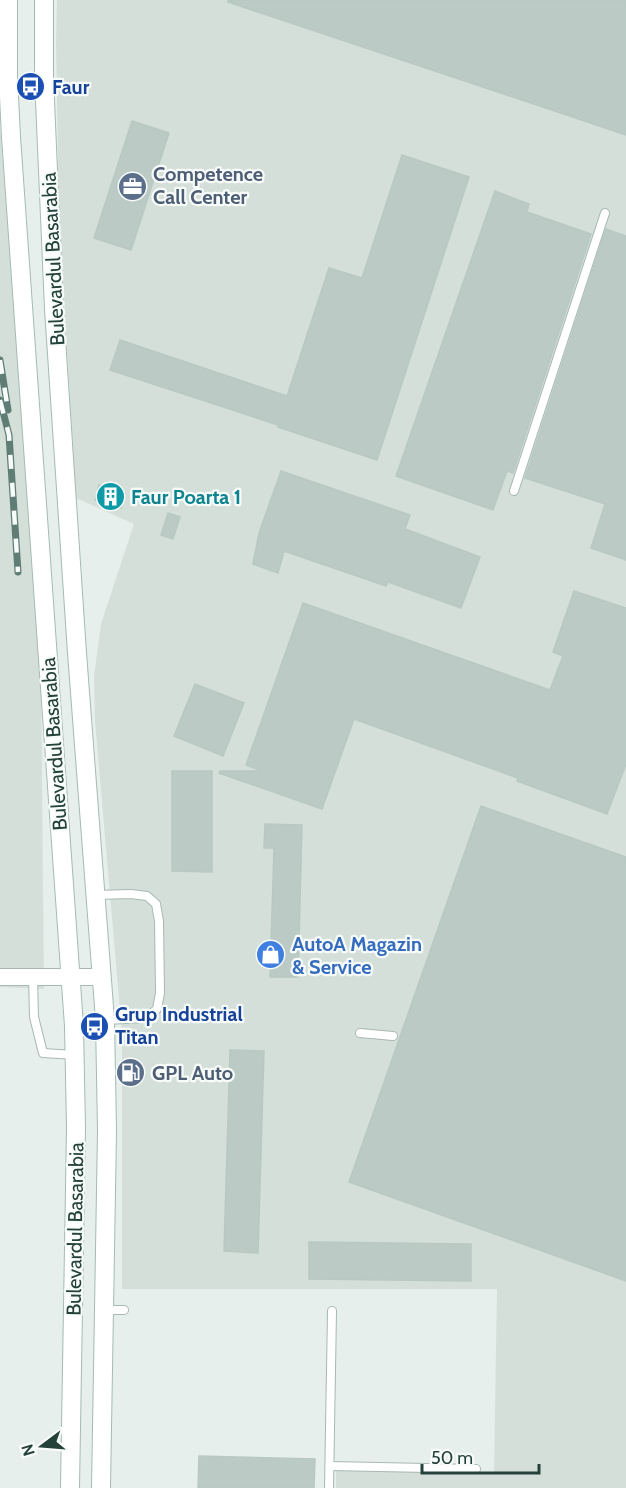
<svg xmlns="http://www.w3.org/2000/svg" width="626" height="1488" font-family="Cabin,sans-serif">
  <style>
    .built { fill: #d4dfda }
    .building { fill: #bbcac4; stroke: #b8c9c2; stroke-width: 1.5 }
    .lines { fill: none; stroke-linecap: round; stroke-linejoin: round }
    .service-casing { stroke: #a8b8b2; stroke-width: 10 }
    .minor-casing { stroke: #a8b8b2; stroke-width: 18 }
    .secondary-casing { stroke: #a4bbb3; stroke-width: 20 }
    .service { stroke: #fff; stroke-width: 8 }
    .minor { stroke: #fff; stroke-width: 16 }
    .secondary { stroke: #fff; stroke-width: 18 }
    .rail-casing { stroke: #5f7d75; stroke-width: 7 }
    .rail { stroke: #f7fbf9; stroke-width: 4.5; stroke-dasharray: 14; stroke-linecap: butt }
    .labels { text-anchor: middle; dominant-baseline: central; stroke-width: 4.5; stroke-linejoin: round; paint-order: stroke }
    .transit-label { font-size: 20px; font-weight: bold; fill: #164399; stroke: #f7fbf9; text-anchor: start }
    .service-label { font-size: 20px; font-weight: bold; fill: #4e5e75; stroke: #f7fbf9; text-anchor: start }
    .street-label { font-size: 20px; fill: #24423a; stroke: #f7fbf9 }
    .culture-label { font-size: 20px; font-weight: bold; fill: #0d838f; stroke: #f7fbf9; text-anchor: start }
    .shop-label { font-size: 20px; font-weight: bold; fill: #366cbe; stroke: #f7fbf9; text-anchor: start }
  </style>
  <rect width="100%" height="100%" fill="#e6efeb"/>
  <!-- built -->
  <g class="built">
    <path d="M57 0H626V1488H336V1470L494 1474 497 1289H122V1033L95 721 94 676 101 624 134 524 76 498 59 215 56 41Z"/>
    <path d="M0 126 40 569 44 989 0 987Z"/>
  </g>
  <!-- building -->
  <g class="building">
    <path d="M228 0H626V135L228 2Z"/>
    <path d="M132 121 169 133 131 250 94 238Z"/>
    <path d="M402 155 469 177 377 460 278 427V425L110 370 120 340 287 396 329 268 362 278Z"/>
    <path d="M495 191 529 204 527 212 591 234 513 473 507 471 493 510 396 476Z"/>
    <path d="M606 229 626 236V560L591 548 605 504 525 478Z"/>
    <path d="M281 471 410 515 405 529 480 557 461 608 388 582 386 586 284 551 278 573 253 564 259 533Z"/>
    <path d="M99 485 125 493 121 508 95 500Z"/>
    <path d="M168 513 180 517 173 539 161 535Z"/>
    <path d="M574 591 626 608V764L607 814 517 781 518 778 354 719 322 809 219 773 220 771H262L246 765 303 603 550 690 563 656 553 652Z"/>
    <path d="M195 684 244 703 223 756 174 736Z"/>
    <path d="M172 771H212V872L172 871Z"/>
    <path d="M481 806 626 857V1281L349 1182Z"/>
    <path d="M265 824 302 825 298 977H270L274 848H264Z"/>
    <path d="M230 1050 264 1051 258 1253 224 1251Z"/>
    <path d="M309 1242 471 1244V1281L309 1279Z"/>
    <path d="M199 1456 315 1459 314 1488H198Z"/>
  </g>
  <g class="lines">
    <defs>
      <g id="service">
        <path d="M514 491 605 213"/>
        <path d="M95 895 131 894 147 896 156 904 159 921 160 993 157 1009 146 1018 105 1020"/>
        <path d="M33 977 34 1017 43 1053 75 1055"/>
        <path d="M360 1033 393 1036"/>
        <path d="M105 1310H124"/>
        <path d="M330 1466 476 1469"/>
        <path d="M329 1488 332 1311"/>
      </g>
      <path id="minor" d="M0 977H102"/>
      <g id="secondary">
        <path d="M8 0V76L11 137 74 1026 76 1128 70 1488"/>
        <path d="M44 0V78L54 309 77 653 105 1020 107 1131 101 1488"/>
      </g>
    </defs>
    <!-- service casing -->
    <use href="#service" class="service-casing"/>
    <!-- minor casing -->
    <use href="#minor" class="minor-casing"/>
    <!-- secondary casing -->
    <use href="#secondary" class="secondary-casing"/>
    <!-- service -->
    <use href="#service" class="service"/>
    <!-- minor -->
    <use href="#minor" class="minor"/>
    <!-- secondary -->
    <use href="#secondary" class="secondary"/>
    <defs>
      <g id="rail">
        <path d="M0 360 8 410"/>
        <path d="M0 400 9 435 18 572"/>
      </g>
    </defs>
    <!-- rail casing -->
    <use href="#rail" class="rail-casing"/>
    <!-- rail -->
    <use href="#rail" class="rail"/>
  </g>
  <!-- icons -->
  <defs>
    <symbol id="bus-disc" viewBox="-11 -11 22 22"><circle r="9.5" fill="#1a4fb4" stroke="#f7fbf9"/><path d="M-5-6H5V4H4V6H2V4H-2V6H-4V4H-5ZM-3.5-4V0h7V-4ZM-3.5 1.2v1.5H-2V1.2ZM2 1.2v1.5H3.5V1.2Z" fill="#fff"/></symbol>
    <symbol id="office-disc" viewBox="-11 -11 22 22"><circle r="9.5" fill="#5c6f8a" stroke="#f7fbf9"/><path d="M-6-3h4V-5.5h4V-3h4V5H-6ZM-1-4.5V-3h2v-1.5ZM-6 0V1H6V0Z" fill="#fff"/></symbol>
    <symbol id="building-disc" viewBox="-11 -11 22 22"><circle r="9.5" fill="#0f9aa8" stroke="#f7fbf9"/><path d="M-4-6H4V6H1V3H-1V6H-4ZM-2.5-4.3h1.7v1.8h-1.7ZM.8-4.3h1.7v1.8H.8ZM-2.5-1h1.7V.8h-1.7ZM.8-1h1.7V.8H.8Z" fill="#fff"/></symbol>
    <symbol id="shop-disc" viewBox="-11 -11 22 22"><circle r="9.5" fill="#3f7fe0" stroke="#f7fbf9"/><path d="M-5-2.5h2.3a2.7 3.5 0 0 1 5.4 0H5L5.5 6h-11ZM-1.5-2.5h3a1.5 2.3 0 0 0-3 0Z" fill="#fff"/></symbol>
    <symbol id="fuel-disc" viewBox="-11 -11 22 22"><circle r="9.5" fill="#5c6f8a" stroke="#f7fbf9"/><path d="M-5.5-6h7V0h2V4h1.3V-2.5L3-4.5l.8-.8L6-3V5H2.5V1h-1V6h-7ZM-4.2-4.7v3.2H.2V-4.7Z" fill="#fff"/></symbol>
  </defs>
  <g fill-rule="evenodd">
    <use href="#bus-disc" x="14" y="70" width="33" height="33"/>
    <use href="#office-disc" x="116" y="170" width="33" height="33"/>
    <use href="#building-disc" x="94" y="480" width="33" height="33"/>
    <use href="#shop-disc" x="254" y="938" width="33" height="33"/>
    <use href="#bus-disc" x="78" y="1010" width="33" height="33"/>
    <use href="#fuel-disc" x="114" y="1056" width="33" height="33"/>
  </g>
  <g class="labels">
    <!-- transit labels -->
    <g class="transit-label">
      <text x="52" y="87">Faur</text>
      <text x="115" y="1014">Grup Industrial<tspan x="115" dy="23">Titan</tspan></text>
    </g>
    <!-- service labels -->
    <g class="service-label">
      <text x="153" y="174">Competence<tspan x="153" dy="23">Call Center</tspan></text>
      <text x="152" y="1073">GPL Auto</text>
    </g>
    <!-- street labels -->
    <g class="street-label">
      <text transform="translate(53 259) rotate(-93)">Bulevardul Basarabia</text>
      <text transform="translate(54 744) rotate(-94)">Bulevardul Basarabia</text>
      <text transform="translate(75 1229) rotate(-89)">Bulevardul Basarabia</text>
    </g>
    <!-- culture labels -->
    <g class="culture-label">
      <text x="131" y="497">Faur Poarta 1</text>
    </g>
    <!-- shop labels -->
    <g class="shop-label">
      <text x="292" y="944">AutoA Magazin<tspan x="292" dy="23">&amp; Service</tspan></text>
    </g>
  </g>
  <!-- north arrow -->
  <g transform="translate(42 1446) rotate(254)" stroke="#f7fbf9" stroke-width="4.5" paint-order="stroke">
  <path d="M0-4.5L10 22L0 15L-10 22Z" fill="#24423a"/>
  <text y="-9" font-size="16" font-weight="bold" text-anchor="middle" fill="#24423a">N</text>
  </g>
  <!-- scale -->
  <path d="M422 1464v9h117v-9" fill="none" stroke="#24423a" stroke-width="3"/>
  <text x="431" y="1464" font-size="18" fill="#24423a" stroke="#f7fbf9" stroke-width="4.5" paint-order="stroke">50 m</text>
</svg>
